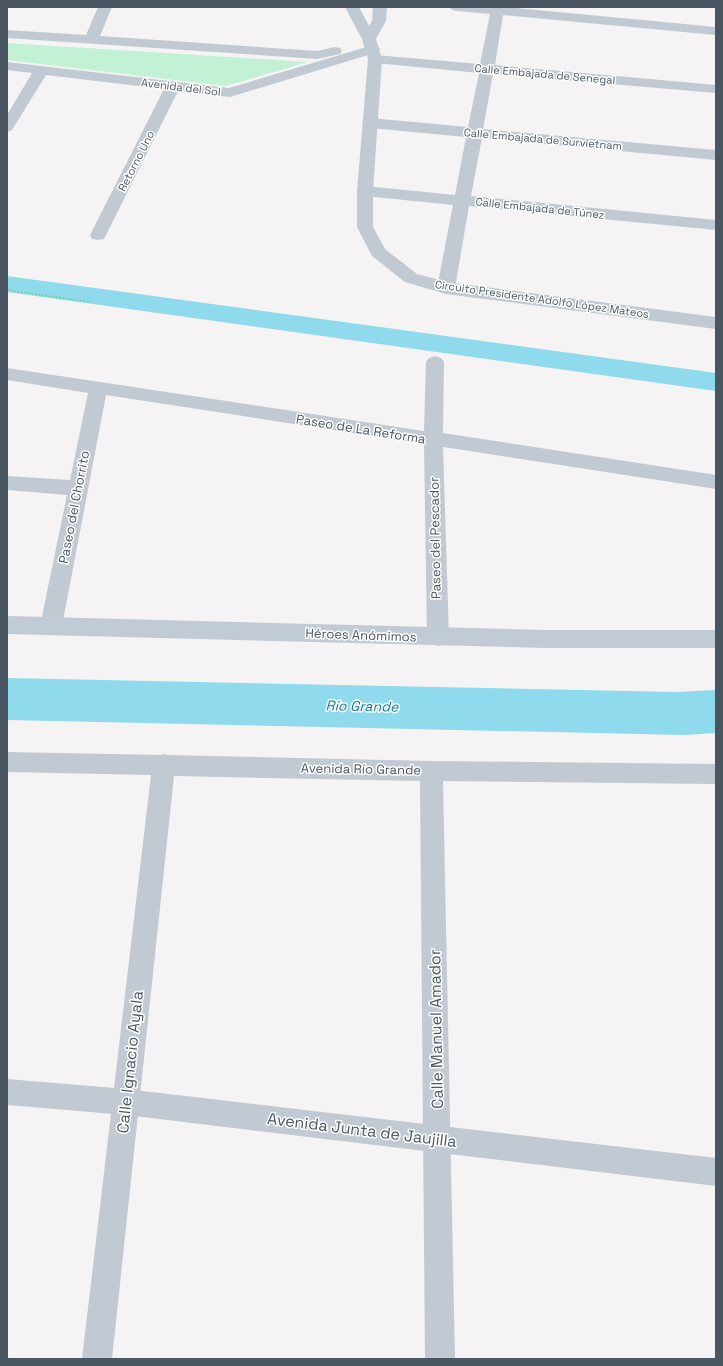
<svg xmlns="http://www.w3.org/2000/svg" width="723" height="1366" font-family="'Space Grotesk',sans-serif">
  <style>
    .green { fill: #c3f1d5 }
    .water { fill: #90daee }
    .lines { fill: none; stroke-linecap: round; stroke-linejoin: round }
    .canal { fill: #90daee; fill-rule: evenodd }
    .path { stroke: #7ad0a6; stroke-width: 2; stroke-dasharray: 2 1.5; stroke-linecap: butt }
    .minor { fill: #c1cad2; fill-rule: evenodd }
    .tertiary { fill: #c1cad2; fill-rule: evenodd }
    .secondary { fill: #c1cbd6; fill-rule: evenodd }
    .labels { text-anchor: middle; dominant-baseline: central; stroke-width: 3; stroke-linejoin: round; paint-order: stroke }
    .far-street-label { font-size: 11px; fill: #4a5661; stroke: #fff }
    .street-label { font-size: 13px; fill: #4a5661; stroke: #fff }
    .water-label { font-size: 14px; font-style: italic; fill: #0c7c9b; stroke: #fff }
    .near-street-label { font-size: 16px; fill: #4a5661; stroke: #fff }
  </style>
  <rect width="100%" height="100%" fill="#f5f3f3"/>
  <!-- green -->
  <path class="green" d="M7 43 308 62 226 86 7 60Z"/>
  <!-- water -->
  <path class="water" d="M7 678 676 692 716 690V733L684 735 7 720Z"/>
  <g class="lines">
    <!-- canal -->
    <path class="canal" d="M7 276 716 373V391L7 292Z"/>
    <!-- path -->
    <path class="path" d="M7 290 91 302"/>
    <!-- minor -->
    <g class="minor">
      <path d="M98 7H112L100 36 317 51 335 47 340 48 342 51 340 54 317 59 7 38V30L86 35Z"/>
      <path d="M373 7H387L386 21 374 42 369 43 364 42 362 39 372 21Z"/>
      <path d="M450 7H505L716 27V35L503 15 495 65 716 85V93L493 74 483 129 716 150V160L482 138 471 196 716 220V230L469 206 455 288 452 292 446 294 440 292 437 288 453 205 365 196 359 194 357 191 359 188 365 186 455 195 466 137 370 128 365 126 362 123 365 120 370 118 468 127 479 73 375 63 370 62 368 59 370 56 375 55 480 64 490 14 457 11 452 10Z"/>
      <path d="M373 45 378 46 380 49 378 52 230 97 178 91 104 239 98 240 92 239 90 235 164 89 46 75 12 130 7 132V115L32 73 7 70V62L229 88Z"/>
      <path d="M435 356 441 358 444 362 443 433 716 475V489L443 447 449 637 446 643 438 646 430 643 427 637 424 444 106 395 62 626 59 632 51 635 43 632 40 626 67 495 7 490V476L70 480 88 393 7 380V368L424 431 426 362 429 358Z"/>
      <path d="M7 752 161 755 164 754 168 755 431 761 716 764V784L443 781 455 1359H425L420 781 174 776 112 1359H82L151 775 7 772Z"/>
    </g>
    <!-- tertiary -->
    <g class="tertiary">
      <path d="M345 7H359L376 39 382 59 373 191V227L385 249 417 274 447 282 716 317V329L446 294 405 282 372 256 357 227V191L368 59 362 39Z"/>
      <path d="M7 1079 126 1089 716 1158V1186L126 1115 7 1105Z"/>
    </g>
    <!-- secondary -->
    <path class="secondary" d="M7 616 546 630H716V648H546L7 634Z"/>
  </g>
  <g class="labels">
    <!-- far-street labels -->
    <g class="far-street-label">
      <text transform="translate(545 74) rotate(5)">Calle Embajada de Senegal</text>
      <text transform="translate(181 87) rotate(7)">Avenida del Sol</text>
      <text transform="translate(543 139) rotate(5)">Calle Embajada de Survietnam</text>
      <text transform="translate(136 161) rotate(-63)">Retorno Uno</text>
      <text transform="translate(540 208) rotate(6)">Calle Embajada de Túnez</text>
      <text transform="translate(542 299) rotate(8)">Circuito Presidente Adolfo López Mateos</text>
    </g>
    <!-- street labels -->
    <g class="street-label">
      <text transform="translate(361 429) rotate(9)">Paseo de La Reforma</text>
      <text transform="translate(74 507) rotate(-79)">Paseo del Chorrito</text>
      <text transform="translate(435 538) rotate(-91)">Paseo del Pescador</text>
      <text transform="translate(361 635) rotate(2)">Héroes Anómimos</text>
      <text transform="translate(361 769) rotate(1)">Avenida Río Grande</text>
    </g>
    <!-- water labels -->
    <g class="water-label">
      <text transform="translate(362 706) rotate(1)">Río Grande</text>
    </g>
    <!-- near-street labels -->
    <g class="near-street-label">
      <text transform="translate(436 1029) rotate(-91)">Calle Manuel Amador</text>
      <text transform="translate(130 1062) rotate(-84)">Calle Ignacio Ayala</text>
      <text transform="translate(362 1130) rotate(7)">Avenida Junta de Jaujilla</text>
    </g>
  </g>
  <!-- border -->
  <rect width="723" height="1366" fill="none" stroke="#4a5661" stroke-width="16"/>
</svg>
